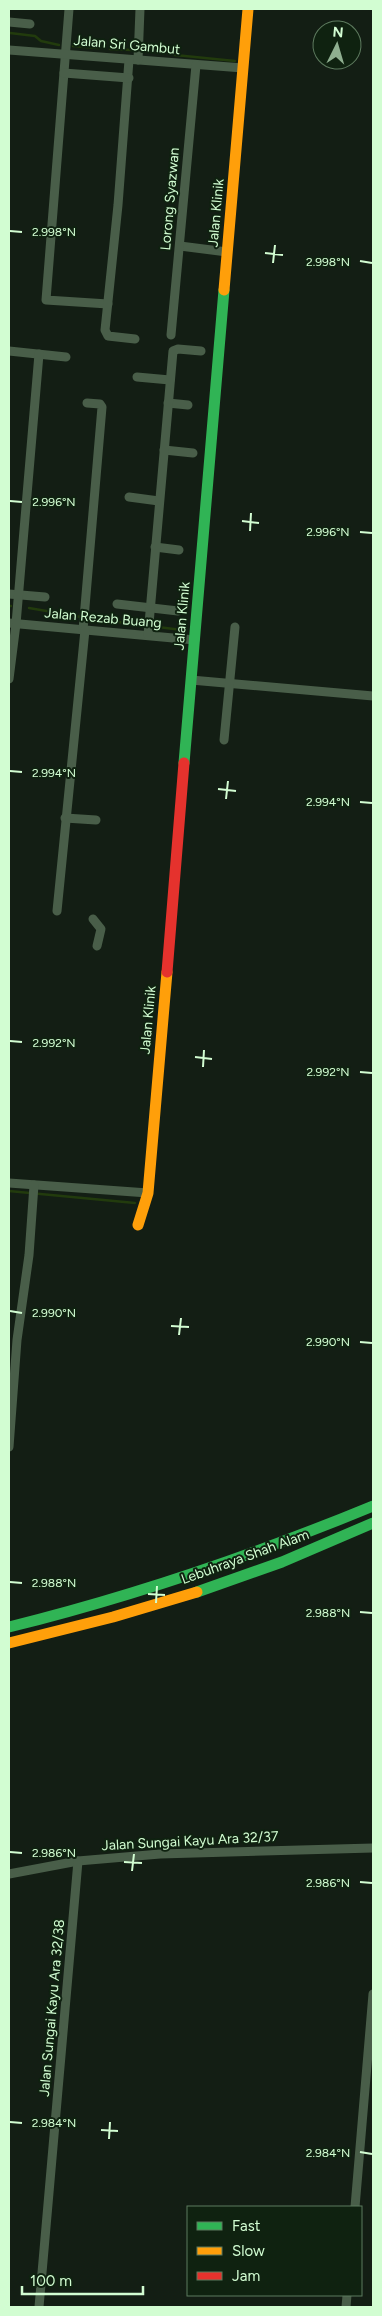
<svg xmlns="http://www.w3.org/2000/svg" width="382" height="2316" font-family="Figtree,sans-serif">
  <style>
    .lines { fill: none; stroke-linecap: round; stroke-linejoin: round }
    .stream { stroke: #223b0d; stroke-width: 2.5 }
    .street { stroke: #495e49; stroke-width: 9 }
    .fast { stroke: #30b455; stroke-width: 11 }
    .slow { stroke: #ff9f0a; stroke-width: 11 }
    .jam { stroke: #e5322d; stroke-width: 11 }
    .ticks { fill: none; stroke: #d2fdd2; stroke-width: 2 }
    .labels { text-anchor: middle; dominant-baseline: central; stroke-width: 4; stroke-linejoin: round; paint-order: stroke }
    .street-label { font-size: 14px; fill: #d2fdd2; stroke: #0f2210 }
    .ticks-label { font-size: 12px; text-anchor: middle; fill: #d2fdd2; stroke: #0f2210; stroke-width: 4; stroke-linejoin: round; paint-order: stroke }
  </style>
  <rect width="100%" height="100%" fill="#131e14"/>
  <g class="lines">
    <!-- stream -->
    <g class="stream">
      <path d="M10 33 35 36 41 41 59 45"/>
      <path d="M73 46 99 48"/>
      <path d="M110 49 132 50"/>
      <path d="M141 50 164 53"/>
      <path d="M175 55 235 61"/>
      <path d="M9 606H11"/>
      <path d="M29 608 81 617"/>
      <path d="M86 618 182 630"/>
      <path d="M9 1191 135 1203"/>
    </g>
    <!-- street -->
    <g class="street">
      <path d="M69 9 46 300 108 304"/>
      <path d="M9 22 30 24"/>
      <path d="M9 50 243 68"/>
      <path d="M129 60 118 205 105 330 108 336 135 339"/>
      <path d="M138 60 140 9"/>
      <path d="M64 73 129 78"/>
      <path d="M180 246 227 252"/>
      <path d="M171 335 196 65"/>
      <path d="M9 351 66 357"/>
      <path d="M137 377 170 380"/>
      <path d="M168 403 188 405"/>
      <path d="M164 450 193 453"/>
      <path d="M129 497 159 501"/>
      <path d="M155 547 179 550"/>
      <path d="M9 594 45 597"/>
      <path d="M117 604 178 611"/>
      <path d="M9 623 195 640"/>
      <path d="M83 630 102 407 100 404 87 403"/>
      <path d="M148 635 173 351 178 349 201 351"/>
      <path d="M9 679 16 624 39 354"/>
      <path d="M191 680 373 696"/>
      <path d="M224 740 235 627"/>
      <path d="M65 818 96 820"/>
      <path d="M57 911 85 630"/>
      <path d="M93 919 101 929 97 946"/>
      <path d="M9 1183 148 1193"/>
      <path d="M9 1447 17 1340 29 1255 34 1185"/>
      <path d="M9 1874 78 1861 160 1854 373 1848"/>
      <path d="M355 2207 373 1994"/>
      <path d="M39 2307 78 1861"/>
      <path d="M346 2307 347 2295"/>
    </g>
    <!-- fast -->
    <g class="fast">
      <path d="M184 763 224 290"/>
      <path d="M197 1592 282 1562 373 1523"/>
      <path d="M9 1627C134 1596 254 1555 373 1506"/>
    </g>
    <!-- slow -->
    <g class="slow">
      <path d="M224 290 248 9"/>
      <path d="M138 1225 148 1193 167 972"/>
      <path d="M9 1643 113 1617 197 1592"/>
    </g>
    <!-- jam -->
    <path class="jam" d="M167 972 184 763"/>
  </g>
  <!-- ticks -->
  <path class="ticks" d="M10 231 22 232M265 253 283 255M360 261 372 263M273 263 275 245M10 501 22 502M242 521 259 523M250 531 251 513M360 532 372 533M10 771 22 772M218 789 236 791M226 799 228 781M360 802 372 803M10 1041 22 1042M195 1057 212 1059M203 1067 204 1050M360 1072 372 1073M10 1311 22 1313M171 1326 189 1327M179 1335 181 1318M360 1342 372 1343M10 1582 22 1583M148 1594 165 1595M156 1603 157 1586M360 1612 372 1613M10 1852 22 1853M124 1862 142 1863M132 1871 134 1854M360 1882 372 1883M10 2122 22 2123M101 2130 118 2131M109 2139 110 2122M360 2152 372 2154"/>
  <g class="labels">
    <!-- street labels -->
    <g class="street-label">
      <text transform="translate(127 45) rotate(5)">Jalan Sri Gambut</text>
      <text transform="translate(170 199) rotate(-85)">Lorong Syazwan</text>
      <text transform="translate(216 213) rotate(-85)">Jalan Klinik</text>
      <text transform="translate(182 616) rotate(-85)">Jalan Klinik</text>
      <text transform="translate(103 618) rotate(5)">Jalan Rezab Buang</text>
      <text transform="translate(148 1020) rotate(-85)">Jalan Klinik</text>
      <text transform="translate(245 1557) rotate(-20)">Lebuhraya Shah Alam</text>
      <text transform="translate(190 1841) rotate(-3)">Jalan Sungai Kayu Ara 32/37</text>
      <text transform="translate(52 2008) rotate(-85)">Jalan Sungai Kayu Ara 32/38</text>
    </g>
  </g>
  <g class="ticks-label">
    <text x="54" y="236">2.998°N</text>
    <text x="328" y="266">2.998°N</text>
    <text x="54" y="506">2.996°N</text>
    <text x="328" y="536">2.996°N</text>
    <text x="54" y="777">2.994°N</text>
    <text x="328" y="806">2.994°N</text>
    <text x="54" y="1047">2.992°N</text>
    <text x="328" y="1076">2.992°N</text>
    <text x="54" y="1317">2.990°N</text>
    <text x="328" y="1346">2.990°N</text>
    <text x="54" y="1587">2.988°N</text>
    <text x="328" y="1617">2.988°N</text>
    <text x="54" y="1857">2.986°N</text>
    <text x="328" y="1887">2.986°N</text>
    <text x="54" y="2127">2.984°N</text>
    <text x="328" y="2157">2.984°N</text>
  </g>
  <!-- border -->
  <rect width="382" height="2316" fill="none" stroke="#d2fdd2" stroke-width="20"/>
  <!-- legend -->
  <rect x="187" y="2206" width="175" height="90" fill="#0f2210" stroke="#5d7a5e"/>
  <rect x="197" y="2222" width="25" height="8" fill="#30b455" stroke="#5d7a5e"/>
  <text x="232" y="2231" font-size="15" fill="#d2fdd2">Fast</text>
  <rect x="197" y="2247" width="25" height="8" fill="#ff9f0a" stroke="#5d7a5e"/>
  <text x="232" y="2256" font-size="15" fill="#d2fdd2">Slow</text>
  <rect x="197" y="2272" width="25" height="8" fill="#e5322d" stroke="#5d7a5e"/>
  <text x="232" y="2281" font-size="15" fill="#d2fdd2">Jam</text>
  <!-- north arrow -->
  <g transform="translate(337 45) rotate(5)"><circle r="24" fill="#0f2210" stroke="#5d7a5e"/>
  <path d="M0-4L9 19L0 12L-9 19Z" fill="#8faf90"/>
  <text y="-8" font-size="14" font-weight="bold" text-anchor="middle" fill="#d2fdd2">N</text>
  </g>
  <!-- scale -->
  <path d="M22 2286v8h121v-8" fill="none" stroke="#d2fdd2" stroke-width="2.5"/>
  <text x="30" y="2286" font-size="15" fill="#d2fdd2" stroke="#0f2210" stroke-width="4" paint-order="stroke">100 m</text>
</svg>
